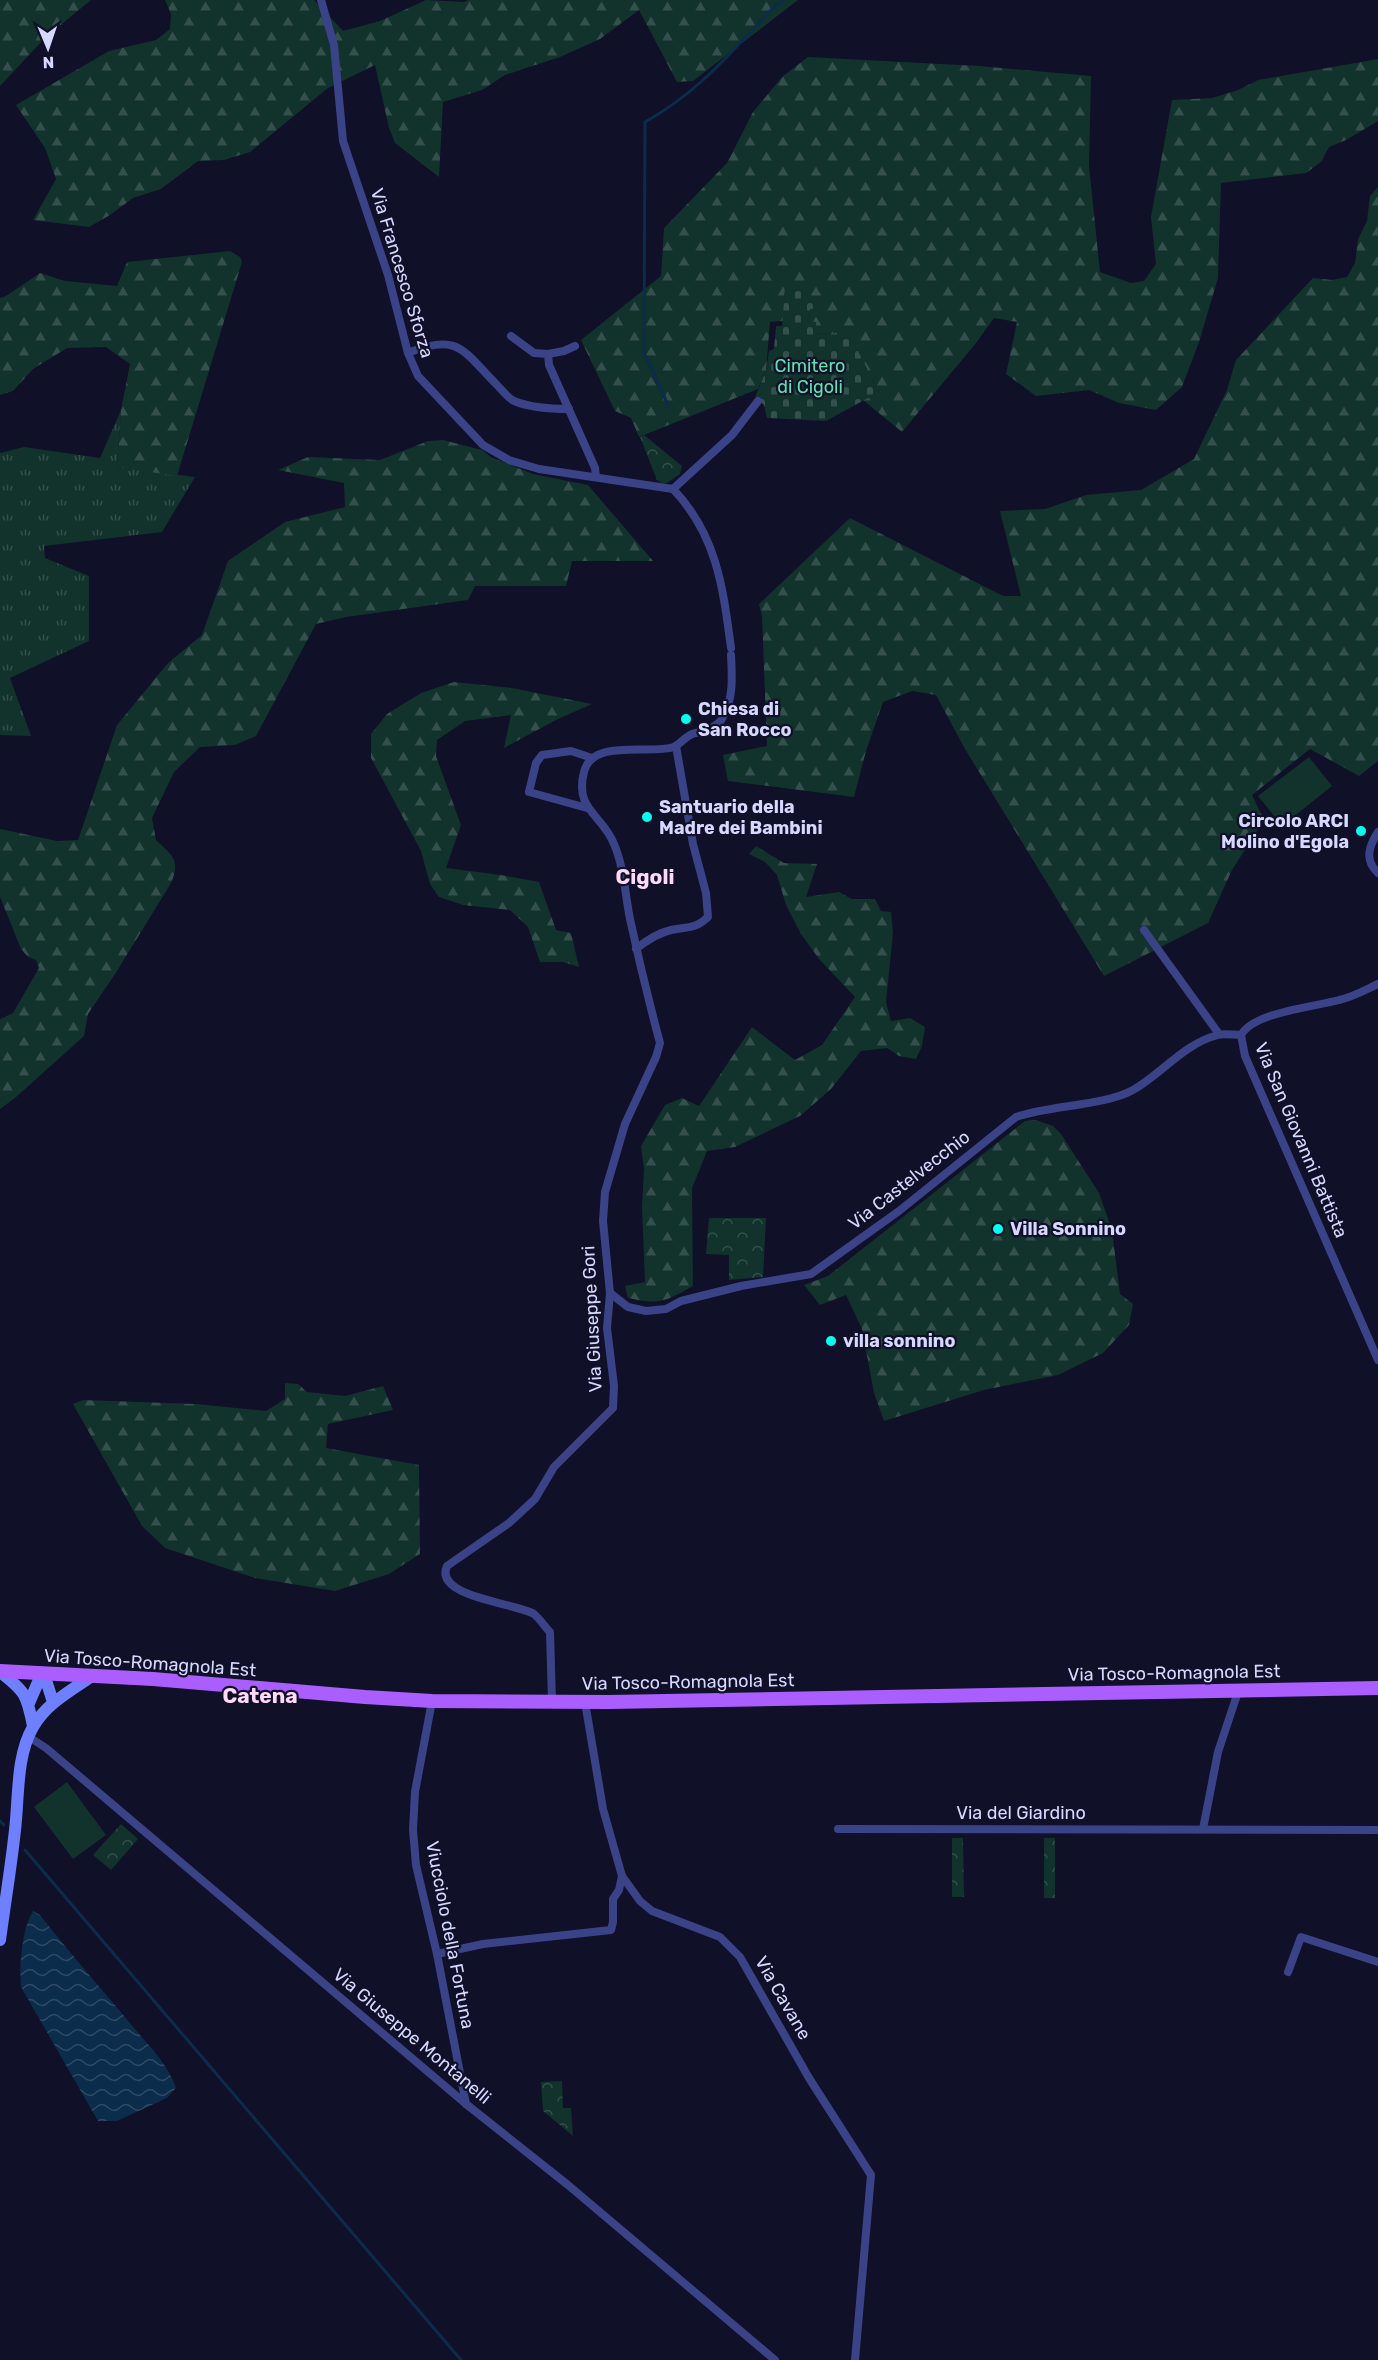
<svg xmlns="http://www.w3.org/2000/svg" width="1378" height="2360" font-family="Rubik,sans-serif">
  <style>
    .grass { fill: url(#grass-tufts) }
    .forest { fill: url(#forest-firs) }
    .cemetery { fill: url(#cemetery-stones) }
    .park { fill: url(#park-crowns) }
    .pitch { fill: #12322c }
    .water { fill: url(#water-waves) }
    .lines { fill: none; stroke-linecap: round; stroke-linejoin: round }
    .stream { stroke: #0c2c4b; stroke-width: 3 }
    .street { stroke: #3a4387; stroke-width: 8 }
    .secondary { stroke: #6e80ff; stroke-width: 12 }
    .primary { stroke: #aa5eff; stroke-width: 14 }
    .poi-dot { fill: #03fff2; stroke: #101028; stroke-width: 2 }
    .labels { text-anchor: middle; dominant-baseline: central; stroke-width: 4.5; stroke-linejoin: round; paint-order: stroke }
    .street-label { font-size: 18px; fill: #d7d8ff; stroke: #101028 }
    .park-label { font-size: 18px; fill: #60e1ae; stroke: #101028 }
    .poi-label { font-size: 18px; font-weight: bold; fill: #d7d8ff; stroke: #101028; text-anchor: start }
    .quarter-label { font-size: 21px; font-weight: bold; fill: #ffd9f7; stroke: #101028 }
  </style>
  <defs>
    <pattern id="grass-tufts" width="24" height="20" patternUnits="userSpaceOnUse" patternTransform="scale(1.5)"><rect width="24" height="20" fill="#12322c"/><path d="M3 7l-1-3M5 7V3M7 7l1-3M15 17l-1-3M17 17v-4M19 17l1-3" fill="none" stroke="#344f4c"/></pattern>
    <pattern id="forest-firs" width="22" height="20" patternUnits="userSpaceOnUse" patternTransform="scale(1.5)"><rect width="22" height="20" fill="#12322c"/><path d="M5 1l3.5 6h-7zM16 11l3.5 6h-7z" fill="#344f4c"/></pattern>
    <pattern id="cemetery-stones" width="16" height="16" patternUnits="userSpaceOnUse" patternTransform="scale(1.5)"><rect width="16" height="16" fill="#12322c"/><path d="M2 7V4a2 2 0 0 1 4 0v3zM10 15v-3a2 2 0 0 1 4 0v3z" fill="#344f4c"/></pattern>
    <pattern id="park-crowns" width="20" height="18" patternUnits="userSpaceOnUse" patternTransform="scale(1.5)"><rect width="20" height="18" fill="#12322c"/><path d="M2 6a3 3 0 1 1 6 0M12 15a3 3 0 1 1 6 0" fill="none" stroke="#344f4c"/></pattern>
    <pattern id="water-waves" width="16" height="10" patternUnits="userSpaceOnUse" patternTransform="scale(1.5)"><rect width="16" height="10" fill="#0c2c4b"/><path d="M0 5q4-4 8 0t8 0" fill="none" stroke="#2f4a66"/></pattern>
  </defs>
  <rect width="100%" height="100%" fill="#101028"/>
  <!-- grass -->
  <path class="grass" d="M121 410 117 467 195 477 162 532 44 546 45 558 89 576V641L10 678 31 736 0 735V453L24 447 100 458Z"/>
  <!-- forest -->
  <g class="forest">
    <path d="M0 0H91L45 38 0 86Z"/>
    <path d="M165 0H314L343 31 380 21 426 0 464 2 468 0H798L693 81 677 82 639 10 600 39 560 57 505 75 482 90 443 102 439 177 395 143 389 128 375 65 328 88 250 152 224 160 198 161 161 189 133 198 110 215 89 227 33 220 56 179 45 148 16 105 109 51 156 40 170 29 171 14Z"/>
    <path d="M808 57 979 66 1091 76 1089 166 1100 272 1131 283 1144 281 1156 264 1151 217 1172 100 1212 98 1238 90 1258 80 1378 59V121L1346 140 1329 147 1321 162 1306 173 1221 183 1218 278 1199 342 1182 387 1156 410 1119 403 1089 390 1036 396 1006 374 1017 322 994 318 976 343 902 432 863 400 879 392 845 327 836 333 816 334 809 321 810 309H818V302H810L785 289 783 321 770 322 766 371 758 389 639 437 631 418 615 411 581 340 661 276 664 228 727 163 753 112 782 77Z"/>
    <path d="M1378 187V761L1359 776 1310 749 1252 795 1264 820 1232 870 1208 923 1104 976 965 749 936 695 912 691 883 702 866 751 854 797 728 781 723 755 767 746 762 616 759 604 850 518 1003 596H1021L1000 511 1045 509 1086 495 1141 490 1194 459 1227 390 1236 360 1313 278 1332 280 1347 277 1355 263 1358 239 1367 221 1370 196Z"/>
    <path d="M230 251 240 257 242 262 177 476 117 467 121 410 130 364 106 347 67 348 33 369 13 391 0 395V298L6 296 40 273 65 281 117 286 127 262Z"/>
    <path d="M443 440 482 450 491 457 533 474 588 485 653 561H572L566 586H475L468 600 346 617 316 624 256 736 235 745 200 747 174 772 152 818 156 840C172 855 181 860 171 883L117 971 88 1014 84 1036 15 1098 0 1109V1019L13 1013 39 968 36 960 28 957 21 949 0 897V829L57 841 78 840 117 725 168 663 202 635 228 561 285 522 345 507 344 483 278 470 308 457 380 460 428 441Z"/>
    <path d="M454 682 512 688 592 704 558 719 504 748 511 715 465 721 437 740 436 756 461 825 446 868 501 875 539 882 556 930 571 933 579 967 563 962H540L528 927 510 910 463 905 439 897 430 884 421 851 371 758V734L387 714 421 693Z"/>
    <path d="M756 846 784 863 817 864 806 897 839 892 852 899H875L881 911 891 912 893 933 886 1002 891 1021 910 1018 925 1027 922 1046 916 1059 899 1056 887 1048 861 1051 831 1089 800 1116 735 1147 707 1151 692 1188 693 1286C664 1302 660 1305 628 1298L625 1286 645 1282 642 1206 644 1169 641 1146 665 1105 682 1098 699 1106 752 1027 795 1060 822 1045 855 997 819 959 801 934 786 905 777 875 765 862 749 854Z"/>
    <path d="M1036 1120 1053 1126 1061 1134 1099 1193 1112 1230 1120 1294 1133 1304 1129 1325 1103 1353 1058 1375 984 1390 884 1421 874 1393 862 1329 846 1295 820 1305 804 1285 828 1276 1025 1121Z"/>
    <path d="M285 1383 298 1384 307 1392 345 1396 383 1386 393 1410 328 1424 326 1448 419 1465 420 1554 389 1574 335 1591 255 1578 165 1548 142 1526 73 1404 83 1400 196 1404 266 1411 285 1399Z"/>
  </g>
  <!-- cemetery -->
  <path class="cemetery" d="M785 289 811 291V301L819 302 818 309H810L809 321 816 322V334L836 333 845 326 879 392 826 421 767 418 764 405 755 397 766 371 769 351 774 349 776 326H782Z"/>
  <!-- park -->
  <g class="park">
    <path d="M644 435 682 466 680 474 667 483H662L657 480 640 437Z"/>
    <path d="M709 1218H766L763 1277 729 1280V1255L706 1254Z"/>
    <path d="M121 1824 138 1839 111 1870 93 1855Z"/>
    <path d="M952 1838H963L964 1897H952Z"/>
    <rect x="1044" y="1838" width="11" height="60"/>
    <path d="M562 2081 563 2108H571L573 2136 543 2111 541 2082Z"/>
  </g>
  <!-- pitch -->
  <g class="pitch">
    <path d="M1309 757 1332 786 1282 826 1258 796Z"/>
    <path d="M67 1782 106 1835 73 1859 34 1807Z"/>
  </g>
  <!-- water -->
  <path class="water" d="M33 1911 40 1915C69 1952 100 1987 130 2023 146 2043 168 2063 176 2088L167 2098 117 2121H98L21 1987C19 1966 22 1929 33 1911Z"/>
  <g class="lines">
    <!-- stream -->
    <g class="stream">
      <path d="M669 407 644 353 645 122C699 92 731 52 773 8L784 0"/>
      <path d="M0 1821 4 1825"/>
      <path d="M25 1850 461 2360"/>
    </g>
    <!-- street -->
    <g class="street">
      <path d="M321 0 334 45 343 141 388 275 408 353 418 376 483 445 509 460 539 469 673 489C717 535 723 588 731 648"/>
      <path d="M511 336 534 353 548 354 549 365 595 468 596 477"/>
      <path d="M408 353C459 332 463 351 497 385 502 390 508 398 514 401 531 408 550 409 569 409"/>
      <path d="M548 354 564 351 575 346"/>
      <path d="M673 489 732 435 758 401"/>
      <path d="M587 808 529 792 536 763 542 755 571 751 592 758"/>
      <path d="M1378 832C1369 846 1364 860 1378 873"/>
      <path d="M1144 930 1219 1034"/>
      <path d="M636 949C647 940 658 933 671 930 688 926 694 930 708 917L706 893 693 844 676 746"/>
      <path d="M1378 984C1365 990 1353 997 1339 1000 1314 1007 1254 1012 1241 1035L1245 1056 1378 1360"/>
      <path d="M610 1293 628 1307 646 1311 666 1309 681 1301 741 1286 811 1274 899 1211 1016 1117C1051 1105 1104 1106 1133 1090 1163 1073 1183 1044 1218 1035 1224 1033 1233 1035 1241 1035"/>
      <path d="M432 1701 415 1792 413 1830 416 1865 437 1954 466 2104"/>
      <path d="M552 1701 550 1632C545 1627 540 1619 534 1614 516 1603 433 1597 447 1566L509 1523 535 1499 554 1467 613 1408 614 1386 607 1328 610 1293 603 1221 605 1192 625 1124 656 1057 660 1043C649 1002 639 961 630 919 625 894 624 867 614 844 603 815 574 810 584 772 592 738 649 755 674 747 680 744 685 737 692 734 703 731 718 728 723 717 734 698 732 675 731 655"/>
      <path d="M585 1702 603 1809 622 1876 640 1901 652 1911 720 1937 740 1957 809 2078 871 2175 855 2360"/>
      <path d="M29 1737 46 1748 466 2104 568 2185 775 2360"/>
      <path d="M838 1829 1378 1830"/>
      <path d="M1203 1829 1218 1752 1239 1689"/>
      <path d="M437 1954 483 1944 611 1930 613 1922V1899L619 1890 622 1876"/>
      <path d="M1288 1972 1301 1937 1378 1962"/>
    </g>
    <!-- secondary -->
    <g class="secondary">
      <path d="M0 1672C25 1691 27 1695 33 1726"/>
      <path d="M44 1674 53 1702"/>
      <path d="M29 1703 42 1673"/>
      <path d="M0 1940C5 1903 11 1867 15 1830 19 1797 16 1756 33 1727 46 1704 70 1691 92 1676"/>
    </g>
    <!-- primary -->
    <path class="primary" d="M0 1671 153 1679 365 1697 432 1701 609 1702 1378 1688"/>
  </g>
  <!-- markers -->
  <g class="poi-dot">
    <circle cx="686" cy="719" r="6"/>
    <circle cx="647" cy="817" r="6"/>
    <circle cx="1361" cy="831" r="6"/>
    <circle cx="998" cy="1229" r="6"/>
    <circle cx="831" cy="1341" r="6"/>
  </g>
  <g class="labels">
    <!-- street labels -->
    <g class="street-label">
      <text transform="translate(402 273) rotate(73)">Via Francesco Sforza</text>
      <text transform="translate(1301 1140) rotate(67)">Via San Giovanni Battista</text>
      <text transform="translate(909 1180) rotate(-38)">Via Castelvecchio</text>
      <text transform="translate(592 1319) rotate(-93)">Via Giuseppe Gori</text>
      <text transform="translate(150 1663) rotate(4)">Via Tosco-Romagnola Est</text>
      <text transform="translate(1174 1673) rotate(-1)">Via Tosco-Romagnola Est</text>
      <text transform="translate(688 1682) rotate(-1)">Via Tosco-Romagnola Est</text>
      <text x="1021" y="1813">Via del Giardino</text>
      <text transform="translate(450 1935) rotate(79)">Viucciolo della Fortuna</text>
      <text transform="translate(783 1998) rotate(60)">Via Cavane</text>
      <text transform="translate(412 2036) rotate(40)">Via Giuseppe Montanelli</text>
    </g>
    <!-- park labels -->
    <g class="park-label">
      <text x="810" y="366">Cimitero<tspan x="810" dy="21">di Cigoli</tspan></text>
    </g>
    <!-- poi labels -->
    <g class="poi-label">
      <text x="698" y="709">Chiesa di<tspan x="698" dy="21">San Rocco</tspan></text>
      <text x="659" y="807">Santuario della<tspan x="659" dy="21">Madre dei Bambini</tspan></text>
      <text x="1349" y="821" text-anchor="end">Circolo ARCI<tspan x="1349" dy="21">Molino d'Egola</tspan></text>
      <text x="1010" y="1229">Villa Sonnino</text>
      <text x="843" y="1341">villa sonnino</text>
    </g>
    <!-- quarter labels -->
    <g class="quarter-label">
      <text x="645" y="876">Cigoli</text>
      <text x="260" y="1695">Catena</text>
    </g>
  </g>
  <!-- north arrow -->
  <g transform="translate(48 48) rotate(178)" stroke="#101028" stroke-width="4.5" paint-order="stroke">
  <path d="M0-4.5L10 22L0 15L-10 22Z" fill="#d7d8ff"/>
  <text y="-9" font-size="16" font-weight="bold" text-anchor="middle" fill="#d7d8ff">N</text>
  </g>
</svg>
